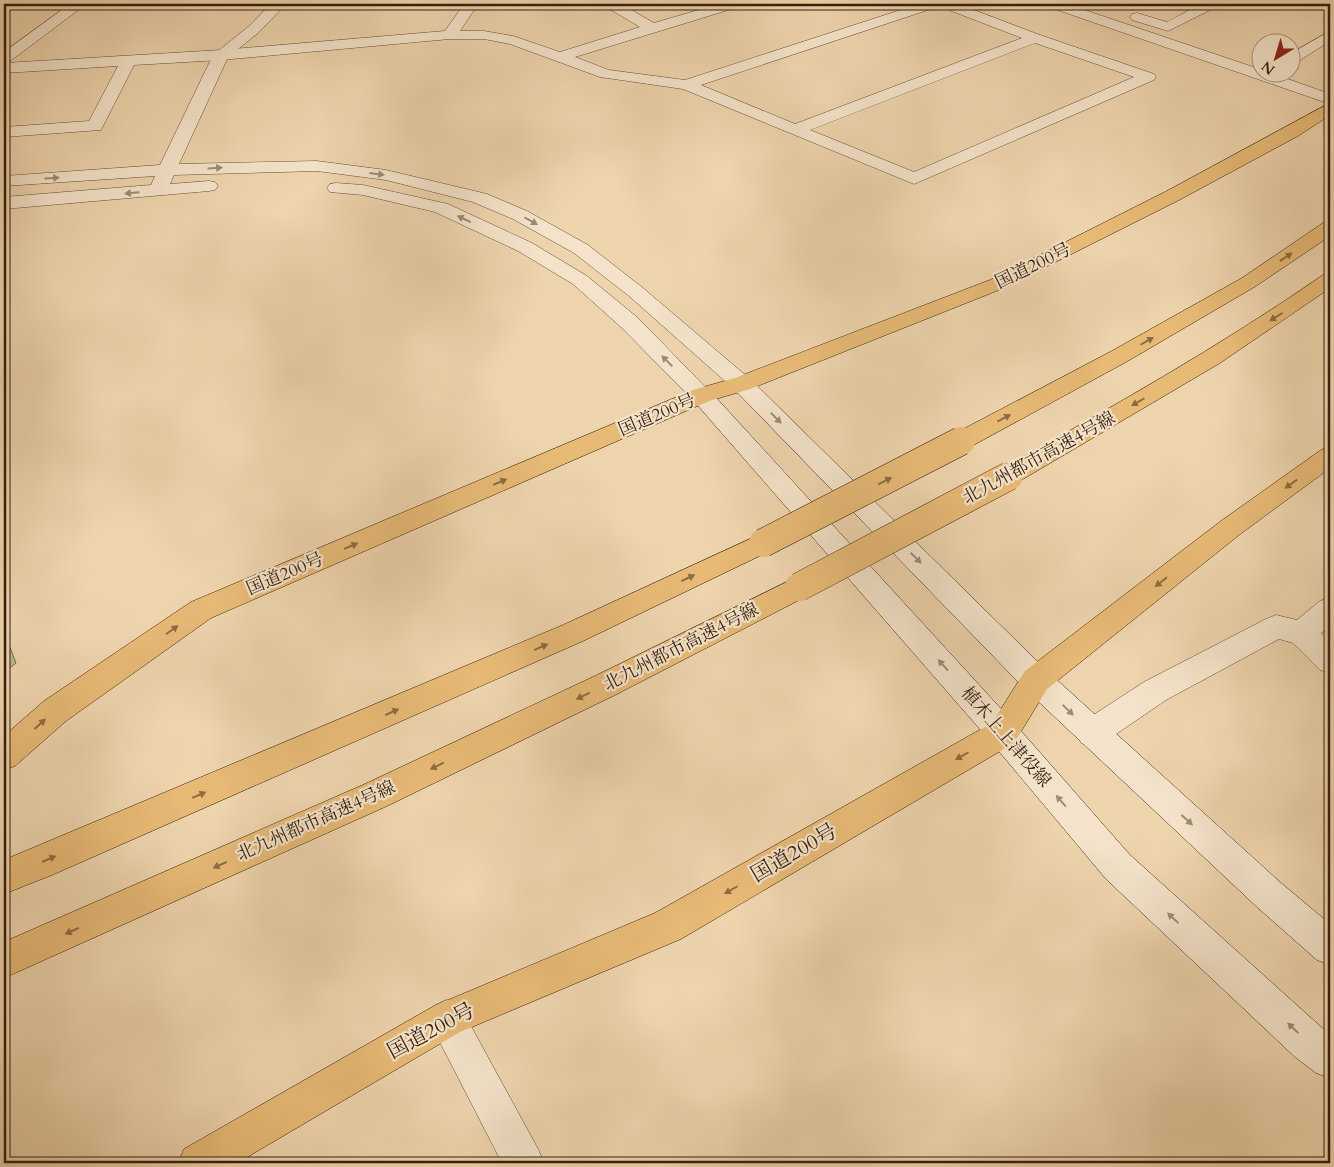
<svg xmlns="http://www.w3.org/2000/svg" width="1334" height="1167" font-family="Cardo,'Noto Serif JP',serif">
  <style>
    .green { fill: #b9bd8a; stroke: #766e4b }
    .lines { fill: none; stroke-linecap: round; stroke-linejoin: round }
    .minor-casing { stroke: #624c34; stroke-width: 1 }
    .tertiary-casing { stroke: #624c34; stroke-width: 1 }
    .secondary-casing { stroke: #341f0c; stroke-width: 1 }
    .trunk-casing { stroke: #341f0c; stroke-width: 1 }
    .motorway-casing { stroke: #341f0c; stroke-width: 1 }
    .minor { fill: #f4e3ca; fill-rule: evenodd }
    .tertiary { fill: #f4e3ca; fill-rule: evenodd }
    .secondary { fill: #f4e3ca; fill-rule: evenodd }
    .trunk { fill: #e7ba76; fill-rule: evenodd }
    .motorway { fill: #e7ba76; fill-rule: evenodd }
    .motorway-bridge-casing { stroke: #341f0c; stroke-width: 29; stroke-linecap: butt }
    .motorway-bridge { stroke: #e7ba76; stroke-width: 28 }
    .oneway { fill: #9e8b74 }
    .oneway2 { fill: #8e6c41 }
    .labels { text-anchor: middle; dominant-baseline: central; stroke-width: 4.5; stroke-linejoin: round; paint-order: stroke }
    .street-label { font-size: 18px; fill: #341f0c; stroke: #f4e3ca }
    .near-street-label { font-size: 21px; fill: #341f0c; stroke: #f4e3ca }
  </style>
  <rect width="100%" height="100%" fill="#eed4ad"/>
  <filter id="stains"><feTurbulence type="fractalNoise" baseFrequency=".004" numOctaves="4"/><feColorMatrix values="0 0 0 0 .2 0 0 0 0 .09 0 0 0 0 .02 0 0 0 .5 -.17"/></filter>
  <radialGradient id="worn" r=".72"><stop offset=".6" stop-color="#630" stop-opacity="0"/><stop offset="1" stop-color="#630" stop-opacity=".3"/></radialGradient>
  <!-- green -->
  <path class="green" d="M4 632 16 663 4 673Z"/>
  <g class="lines">
    <defs>
      <g id="minor">
        <path d="M70 4H86L9 62 5 63 221 50 445 31 464 4H478L460 31H484L513 36 560 52 640 27 606 7 604 4H621L654 23 719 4H740L738 7 575 57 609 70 685 80 919 4H939L937 7 701 85 795 124 1022 38 941 7 939 4H958L1040 35 1154 74 1156 77 1154 80 914 184 683 89 600 77 510 44 484 39H450L221 60 134 65 101 130 4 137V127L89 121 118 66 4 73V52ZM1035 43 1134 77 914 172 810 130Z"/>
        <path d="M1047 4H1067L1262 70V72H1268L1330 94V104L1049 7Z"/>
        <path d="M1201 4H1218L1216 7 1168 31 1132 20 1130 17 1132 14 1137 13 1167 22Z"/>
        <path d="M1330 31V41L1297 62 1292 63V53Z"/>
        <path d="M1330 598V626L1321 633 1330 642V673L1320 670 1293 643 1279 639 1166 700 1103 743 1092 747 1081 743 1077 733 1081 723 1144 682 1266 619 1276 615 1297 620 1320 601Z"/>
      </g>
      <g id="tertiary">
        <path d="M271 4H286L258 33 228 57 179 164 317 161 386 170 487 194 527 211 588 245 643 288 750 379 753 384 750 389 742 392 734 389 629 296 574 253 513 219 473 202 386 180 317 171 174 175 170 184 209 181 215 182 218 186 215 190 209 191 4 209V197L151 185 155 176 4 186V176L160 165 213 55 248 27Z"/>
        <path d="M336 183 363 185 448 204 532 243 587 276 638 318 713 395 709 400 701 403 693 400 622 328 573 284 518 251 435 212 363 195 330 192 327 188 330 184Z"/>
        <path d="M447 1000 460 1006 538 1149 544 1163H502L428 1019 434 1006Z"/>
      </g>
      <g id="secondary">
        <path d="M742 376 750 379 1047 671 1281 883 1330 924V965L1317 960 1257 907 1025 689 734 389 731 384 734 379Z"/>
        <path d="M701 387 709 390 1014 723 1130 855 1330 1035V1078L1316 1073 1295 1057 1106 879 992 743 693 400 689 395 693 390Z"/>
      </g>
      <g id="trunk">
        <path d="M1330 103V115L1298 136 1179 200 1004 288 750 389 709 401 211 618 66 721 15 766 4 770V736L44 701 191 602 693 390 735 378 990 280 1165 192Z"/>
        <path d="M1330 447V468L1239 535 1047 689 1014 743 681 939 460 1032 237 1163H178L184 1149 434 1006 655 913 992 723 1025 671 1221 521 1321 450Z"/>
      </g>
      <g id="motorway">
        <path d="M1330 221V236L1256 286 1126 362 970 447 961 449 952 447 949 441 952 435 1110 352 1242 278 1323 223Z"/>
        <path d="M1330 273V288L1220 363 1018 482 1009 485 1000 482 997 476 1000 470C1110 408 1219 347 1323 275Z"/>
        <path d="M763 533 772 536 776 543 772 550 583 641 52 875 4 894V860L563 625Z"/>
        <path d="M799 576 809 579 813 587 809 595 617 694 387 806 4 978V942L365 784 595 676Z"/>
      </g>
    </defs>
    <!-- minor casing -->
    <use href="#minor" class="minor-casing"/>
    <!-- tertiary casing -->
    <use href="#tertiary" class="tertiary-casing"/>
    <!-- secondary casing -->
    <use href="#secondary" class="secondary-casing"/>
    <!-- trunk casing -->
    <use href="#trunk" class="trunk-casing"/>
    <!-- motorway casing -->
    <use href="#motorway" class="motorway-casing"/>
    <!-- minor -->
    <use href="#minor" class="minor"/>
    <!-- tertiary -->
    <use href="#tertiary" class="tertiary"/>
    <!-- secondary -->
    <use href="#secondary" class="secondary"/>
    <!-- trunk -->
    <use href="#trunk" class="trunk"/>
    <!-- motorway -->
    <use href="#motorway" class="motorway"/>
    <defs>
      <g id="motorway-bridge">
        <path d="M763 543 961 441"/>
        <path d="M799 587 1009 476"/>
      </g>
    </defs>
    <!-- motorway-bridge casing -->
    <use href="#motorway-bridge" class="motorway-bridge-casing"/>
    <!-- motorway-bridge -->
    <use href="#motorway-bridge" class="motorway-bridge"/>
  </g>
  <!-- one-way arrows -->
  <defs><path id="oneway-solid" d="M-6-.8H1V-3.2L6.5 0L1 3.2V.8H-6Z" transform="scale(1.25)"/></defs>
  <g class="oneway">
    <use href="#oneway-solid" transform="translate(215 168) rotate(-3)"/>
    <use href="#oneway-solid" transform="translate(377 174) rotate(7)"/>
    <use href="#oneway-solid" transform="translate(52 178) rotate(-4)"/>
    <use href="#oneway-solid" transform="translate(132 193) rotate(175)"/>
    <use href="#oneway-solid" transform="translate(464 219) rotate(-155)"/>
    <use href="#oneway-solid" transform="translate(531 221) rotate(29)"/>
    <use href="#oneway-solid" transform="translate(667 361) rotate(-135)"/>
    <use href="#oneway-solid" transform="translate(776 418) rotate(45)"/>
    <use href="#oneway-solid" transform="translate(916 558) rotate(45)"/>
    <use href="#oneway-solid" transform="translate(943 665) rotate(-132)"/>
    <use href="#oneway-solid" transform="translate(1068 710) rotate(44)"/>
    <use href="#oneway-solid" transform="translate(1061 801) rotate(-131)"/>
    <use href="#oneway-solid" transform="translate(1187 820) rotate(42)"/>
    <use href="#oneway-solid" transform="translate(1173 918) rotate(-137)"/>
    <use href="#oneway-solid" transform="translate(1293 1028) rotate(-137)"/>
  </g>
  <g class="oneway2">
    <use href="#oneway-solid" transform="translate(1286 257) rotate(-34)"/>
    <use href="#oneway-solid" transform="translate(1276 317) rotate(148)"/>
    <use href="#oneway-solid" transform="translate(1147 341) rotate(-30)"/>
    <use href="#oneway-solid" transform="translate(1138 402) rotate(150)"/>
    <use href="#oneway-solid" transform="translate(1004 418) rotate(-28)"/>
    <use href="#oneway-solid" transform="translate(885 481) rotate(-27)"/>
    <use href="#oneway-solid" transform="translate(500 482) rotate(-23)"/>
    <use href="#oneway-solid" transform="translate(1291 484) rotate(144)"/>
    <use href="#oneway-solid" transform="translate(351 546) rotate(-23)"/>
    <use href="#oneway-solid" transform="translate(688 578) rotate(-25)"/>
    <use href="#oneway-solid" transform="translate(1161 582) rotate(142)"/>
    <use href="#oneway-solid" transform="translate(172 630) rotate(-35)"/>
    <use href="#oneway-solid" transform="translate(541 647) rotate(-24)"/>
    <use href="#oneway-solid" transform="translate(583 696) rotate(154)"/>
    <use href="#oneway-solid" transform="translate(392 712) rotate(-24)"/>
    <use href="#oneway-solid" transform="translate(40 724) rotate(-42)"/>
    <use href="#oneway-solid" transform="translate(962 756) rotate(150)"/>
    <use href="#oneway-solid" transform="translate(437 766) rotate(154)"/>
    <use href="#oneway-solid" transform="translate(199 795) rotate(-23)"/>
    <use href="#oneway-solid" transform="translate(49 859) rotate(-23)"/>
    <use href="#oneway-solid" transform="translate(220 865) rotate(156)"/>
    <use href="#oneway-solid" transform="translate(731 890) rotate(150)"/>
    <use href="#oneway-solid" transform="translate(72 931) rotate(156)"/>
  </g>
  <g class="labels">
    <!-- street labels -->
    <g class="street-label">
      <text transform="translate(1033 266) rotate(-26)">国道200号</text>
      <text transform="translate(657 415) rotate(-23)">国道200号</text>
      <text transform="translate(1039 458) rotate(-29)">北九州都市高速4号線</text>
      <text transform="translate(285 574) rotate(-23)">国道200号</text>
      <text transform="translate(681 647) rotate(-27)">北九州都市高速4号線</text>
      <text transform="translate(1006 737) rotate(49)">植木上上津役線</text>
      <text transform="translate(316 821) rotate(-24)">北九州都市高速4号線</text>
    </g>
    <!-- near-street labels -->
    <g class="near-street-label">
      <text transform="translate(794 853) rotate(-30)">国道200号</text>
      <text transform="translate(431 1031) rotate(-28)">国道200号</text>
    </g>
  </g>
  <!-- margin -->
  <rect width="1334" height="1167" fill="none" stroke="#eed4ad" stroke-width="20"/>
  <rect x="5" y="5" width="1324" height="1157" fill="none" stroke="#341f0c" stroke-width="2.5"/>
  <rect x="10" y="10" width="1314" height="1147" fill="none" stroke="#341f0c"/>
  <!-- north arrow -->
  <g transform="translate(1276 58) rotate(218)"><circle r="24" fill="#f4e3ca" stroke="#a7957e"/>
  <path d="M0-4L9 19L0 12L-9 19Z" fill="#8f2418"/>
  <text y="-8" font-size="14" font-weight="bold" text-anchor="middle" fill="#341f0c">N</text>
  </g>
  <rect width="100%" height="100%" filter="url(#stains)"/>
  <rect width="100%" height="100%" fill="url(#worn)"/>
</svg>
